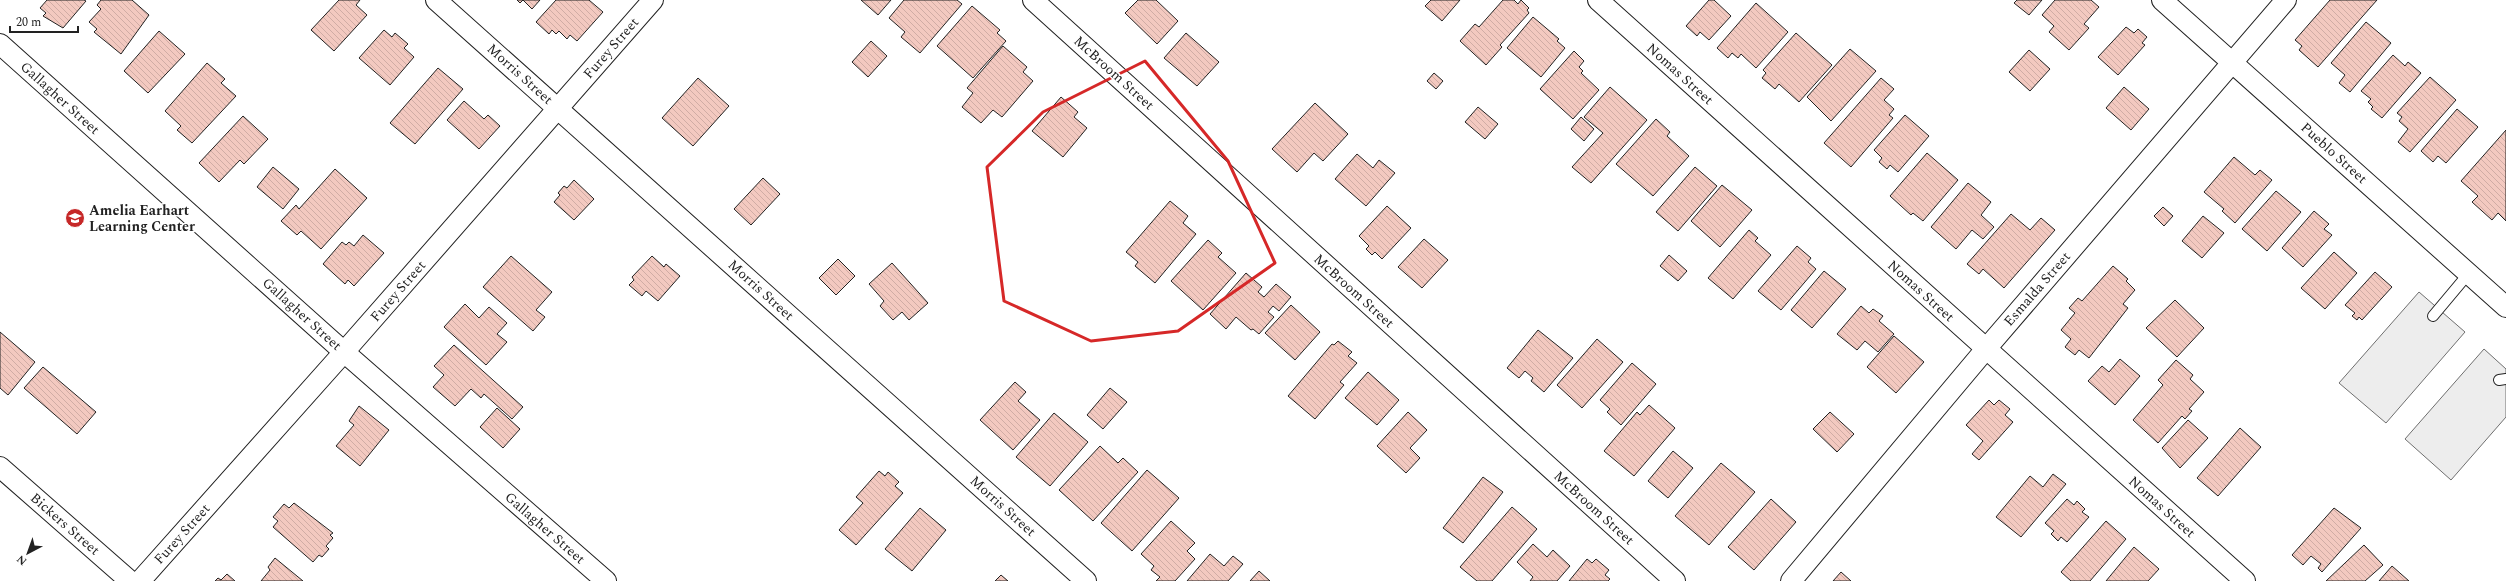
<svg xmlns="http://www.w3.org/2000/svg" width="2506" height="581" font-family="Spectral,serif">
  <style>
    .parking { fill: #ededed; stroke: #6f6f6f }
    .building { fill: url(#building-back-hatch); stroke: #222 }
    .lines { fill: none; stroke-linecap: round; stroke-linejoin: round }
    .service-casing { stroke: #222; stroke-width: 12 }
    .minor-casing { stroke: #222; stroke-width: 22 }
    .service { stroke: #fff; stroke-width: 10 }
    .minor { stroke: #fff; stroke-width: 20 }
    .marked { fill: none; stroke: #d62828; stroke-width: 3; stroke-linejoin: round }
    .labels { text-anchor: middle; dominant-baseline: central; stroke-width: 3; stroke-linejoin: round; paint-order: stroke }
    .street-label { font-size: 14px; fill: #222; stroke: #fff }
    .poi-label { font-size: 14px; font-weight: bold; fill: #222; stroke: #fff; text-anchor: start }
  </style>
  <defs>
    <pattern id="building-back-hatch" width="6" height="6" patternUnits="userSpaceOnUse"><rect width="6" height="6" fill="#f3c9c0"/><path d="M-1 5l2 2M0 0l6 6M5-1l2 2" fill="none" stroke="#d0aca5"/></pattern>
  </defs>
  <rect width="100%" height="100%" fill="#fff"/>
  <!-- parking -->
  <g class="parking">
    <path d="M2419 292 2465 332 2386 423 2339 383Z"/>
    <path d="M2484 349 2506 369V417L2451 480 2405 439Z"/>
  </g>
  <!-- building -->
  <g class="building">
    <path d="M47 0H84L86 1 63 28 43 16 46 13 40 8Z"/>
    <path d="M101 0H132L149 15 121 54 94 32 97 29 89 22 101 9 97 5Z"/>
    <path d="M339 0H360L356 5 367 15 334 51 311 30Z"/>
    <path d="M517 0H540L532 9 523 0 520 3Z"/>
    <path d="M556 0H589L603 12 577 41 570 35 567 39 559 31 556 34 552 30 549 34 536 22Z"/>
    <path d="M861 0H891L878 15Z"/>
    <path d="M904 0H957L962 4 920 53 901 37 905 32 889 18Z"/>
    <path d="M1138 0H1156L1178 21 1157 44 1125 13Z"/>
    <path d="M1431 0H1460L1442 21 1425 6Z"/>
    <path d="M1503 0H1514L1518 4 1521 0 1529 8 1527 10 1529 13 1500 45 1502 47 1486 65 1460 41 1475 24 1479 27Z"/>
    <path d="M1709 0H1714L1731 16 1709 40 1700 32 1697 36 1686 26Z"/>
    <path d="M2017 0H2042L2029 15 2014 3Z"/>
    <path d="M2055 0H2091L2099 7 2084 24 2089 28 2069 50 2049 32 2054 26 2042 15Z"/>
    <path d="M2330 0H2377L2318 67 2299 50 2302 46 2295 40Z"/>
    <path d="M1756 3 1788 32 1756 68 1741 54 1738 58 1732 53 1728 58 1717 48Z"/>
    <path d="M972 6 1000 30 997 33 1006 41 973 78 937 46Z"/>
    <path d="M1533 17 1559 39 1557 41 1565 48 1541 77 1507 48Z"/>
    <path d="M2366 22 2391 43 2350 92 2339 83 2345 75 2331 63Z"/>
    <path d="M2126 27 2134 33 2138 29 2147 37 2142 43 2145 45 2118 75 2098 57Z"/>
    <path d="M384 30 392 37 395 33 408 44 404 48 414 57 390 85 359 58Z"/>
    <path d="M159 31 185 54 148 93 124 71Z"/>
    <path d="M1186 33 1219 62 1197 86 1164 58Z"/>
    <path d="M1796 33 1832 65 1799 102 1779 84 1775 89 1762 78 1766 73 1763 70Z"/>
    <path d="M871 41 887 56 868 77 852 62Z"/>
    <path d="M1003 46 1027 67 1023 72 1033 81 1002 117 993 110 981 123 962 107 973 93 967 88Z"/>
    <path d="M1850 49 1876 71 1831 121 1807 97Z"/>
    <path d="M2029 50 2050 69 2030 91 2009 72Z"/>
    <path d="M1574 51 1584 61 1579 67 1583 71 1581 73 1599 90 1573 119 1540 89Z"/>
    <path d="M2393 55 2405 66 2408 62 2421 73 2382 118 2371 109 2373 107 2368 102 2371 99 2361 91Z"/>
    <path d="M207 63 225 79 221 83 236 96 192 143 177 130 181 126 165 111Z"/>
    <path d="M438 68 463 89 415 144 390 123Z"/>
    <path d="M1434 73 1443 81 1436 89 1427 81Z"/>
    <path d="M2430 77 2456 100 2410 152 2398 142 2408 129 2399 121 2402 117 2397 113Z"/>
    <path d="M698 78 729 106 693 146 662 118Z"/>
    <path d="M1881 78 1894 89 1884 100 1894 109 1889 115 1893 118 1851 167 1824 143Z"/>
    <path d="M1610 87 1647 120 1591 183 1572 167 1603 133 1584 117Z"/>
    <path d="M2124 87 2149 109 2131 130 2106 108Z"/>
    <path d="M1061 97 1078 112 1074 117 1087 128 1063 157 1032 131Z"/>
    <path d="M464 101 484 119 488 115 500 126 479 149 447 120Z"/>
    <path d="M1315 103 1348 134 1323 161 1314 153 1297 172 1272 149Z"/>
    <path d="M1478 107 1498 124 1485 139 1465 122Z"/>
    <path d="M2457 109 2478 127 2446 163 2438 156 2433 162 2421 151Z"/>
    <path d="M1905 115 1929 136 1898 172 1890 165 1887 169 1879 162 1882 158 1874 150Z"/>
    <path d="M243 116 268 139 244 164 240 160 219 182 199 163Z"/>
    <path d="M1581 117 1594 129 1584 141 1571 129Z"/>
    <path d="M1656 119 1670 132 1667 136 1689 156 1653 196 1616 164Z"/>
    <path d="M2506 130V221L2498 213 2492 220 2472 202 2478 196 2461 181Z"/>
    <path d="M1927 153 1958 180 1923 221 1913 213 1911 215 1890 196Z"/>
    <path d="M1357 154 1373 168 1379 160 1395 173 1366 206 1335 179Z"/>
    <path d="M2234 157 2255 175 2260 170 2272 180 2235 223 2222 211 2224 209 2204 192Z"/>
    <path d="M273 167 299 189 283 209 257 187Z"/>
    <path d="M1695 167 1717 186 1678 231 1656 212Z"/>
    <path d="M335 169 367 198 321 249 301 231 297 235 281 221 296 205 299 209Z"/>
    <path d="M763 178 780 194 751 225 734 209Z"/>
    <path d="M574 180 594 199 574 220 554 202 560 195 558 193 564 186 567 188Z"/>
    <path d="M1968 183 1991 202 1981 215 1994 227 1983 239 1972 230 1956 249 1931 227Z"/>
    <path d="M1722 185 1752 210 1720 247 1691 221Z"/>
    <path d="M2276 191 2301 212 2267 251 2242 229Z"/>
    <path d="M1170 201 1188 216 1183 223 1196 234 1155 283 1135 266 1138 262 1126 252Z"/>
    <path d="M1387 206 1411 228 1382 259 1375 252 1372 255 1366 249 1369 246 1359 236Z"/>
    <path d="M2163 207 2173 216 2164 226 2154 216Z"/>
    <path d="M2314 211 2329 224 2324 229 2332 235 2303 267 2282 248Z"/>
    <path d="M2011 214 2030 230 2041 218 2055 230 2004 288 1983 269 1979 274 1967 264Z"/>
    <path d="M2203 216 2224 233 2202 258 2182 241Z"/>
    <path d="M1749 230 1758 238 1755 241 1771 255 1733 299 1708 278Z"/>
    <path d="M363 235 384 253 354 286 348 280 345 284 323 264 342 242 346 245 349 242 354 246Z"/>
    <path d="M1424 239 1448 260 1422 288 1398 267Z"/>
    <path d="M1208 240 1222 253 1218 257 1236 273 1203 310 1171 281Z"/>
    <path d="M1797 246 1811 258 1808 262 1816 269 1781 310 1758 291Z"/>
    <path d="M2334 252 2357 273 2325 309 2301 288Z"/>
    <path d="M1669 255 1687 271 1678 281 1660 266Z"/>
    <path d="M511 256 552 292 536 310 545 317 533 331 483 287Z"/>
    <path d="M652 256 664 267 666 264 680 276 658 301 646 291 642 296 629 285 634 280 632 277Z"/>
    <path d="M838 259 855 276 836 295 819 278Z"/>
    <path d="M892 263 928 303 909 320 902 312 893 320 880 306 884 301 869 284Z"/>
    <path d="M2113 266 2128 279 2126 281 2135 290 2123 304 2128 308 2089 358 2079 350 2075 355 2065 347 2071 339 2061 330 2075 313 2069 308 2078 298 2082 301Z"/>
    <path d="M1824 271 1846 289 1812 328 1791 310Z"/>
    <path d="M2375 272 2392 287 2362 320 2359 317 2357 320 2352 316 2355 313 2345 305Z"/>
    <path d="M1246 273 1262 287 1258 292 1264 297 1276 284 1291 297 1279 311 1273 306 1268 312 1274 317 1259 334 1253 329 1251 330 1236 317 1226 329 1210 314Z"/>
    <path d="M2175 300 2204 328 2177 357 2146 328Z"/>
    <path d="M465 304 479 318 489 307 507 323 497 334 507 342 486 365 444 327Z"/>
    <path d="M1291 305 1320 332 1295 360 1265 333Z"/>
    <path d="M1861 306 1869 313 1873 309 1883 316 1879 321 1894 334 1878 352 1865 341 1857 350 1837 334Z"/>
    <path d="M1538 330 1573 358 1544 392 1531 381 1533 378 1525 371 1519 378 1507 368Z"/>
    <path d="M0 332 35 362 8 395 0 388Z"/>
    <path d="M1894 336 1924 362 1896 393 1867 367Z"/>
    <path d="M1597 339 1623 362 1582 408 1557 385Z"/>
    <path d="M1338 341 1352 352 1348 356 1357 363 1340 382 1344 385 1315 419 1288 396 1332 344 1334 345Z"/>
    <path d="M454 345 523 407 512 419 484 394 481 398 471 389 455 406 433 387 444 375 434 366Z"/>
    <path d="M2120 359 2140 376 2115 405 2088 381 2102 366 2109 372Z"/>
    <path d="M2176 360 2193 375 2190 379 2204 392 2189 409 2192 411 2185 419 2182 416 2158 443 2133 420 2163 385 2158 380Z"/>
    <path d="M1632 363 1656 384 1621 425 1607 412 1610 409 1600 400Z"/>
    <path d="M43 367 96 412 77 434 24 388Z"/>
    <path d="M1368 372 1399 400 1377 425 1345 398Z"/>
    <path d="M1015 382 1026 392 1018 401 1040 420 1013 450 980 420Z"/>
    <path d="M1110 388 1127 402 1103 429 1087 415Z"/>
    <path d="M1989 400 1994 405 1999 400 2010 409 2005 415 2013 422 1979 460 1972 454 1983 441 1966 425Z"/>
    <path d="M1649 405 1675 428 1634 476 1604 451 1637 412 1640 415Z"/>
    <path d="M359 406 389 430 360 466 336 446 354 425 349 421Z"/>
    <path d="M497 408 520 429 503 448 480 427Z"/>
    <path d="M1408 412 1427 430 1410 448 1420 458 1406 473 1377 446Z"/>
    <path d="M1830 412 1854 434 1837 452 1813 429Z"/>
    <path d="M1054 413 1088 442 1050 486 1016 457Z"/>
    <path d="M2188 420 2208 438 2180 468 2162 448Z"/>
    <path d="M2240 428 2261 447 2218 496 2197 478Z"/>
    <path d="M1100 446 1118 463 1123 458 1138 472 1093 521 1059 490Z"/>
    <path d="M1673 451 1693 468 1668 498 1648 481Z"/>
    <path d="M1721 463 1755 492 1709 545 1675 516Z"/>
    <path d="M1147 470 1179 498 1132 551 1101 523Z"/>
    <path d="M879 471 885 476 888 472 899 482 895 486 903 493 856 545 839 530 863 503 856 497Z"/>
    <path d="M2053 474 2066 484 2021 537 1996 517 2030 476 2043 487Z"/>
    <path d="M1483 477 1503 492 1463 543 1443 528Z"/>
    <path d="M1771 499 1796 522 1754 570 1728 547Z"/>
    <path d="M2067 499 2074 505 2077 501 2085 509 2082 512 2089 517 2067 542 2061 537 2058 541 2051 534 2054 531 2045 523Z"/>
    <path d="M294 503 333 533 330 535 333 538 326 546 329 549 322 557 319 555 313 562 273 527 278 521 273 517 284 504 289 508Z"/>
    <path d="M1512 507 1537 529 1492 581H1477L1460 567Z"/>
    <path d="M920 508 946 530 912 571 885 549Z"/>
    <path d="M2334 508 2361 528 2322 572 2318 568 2321 564 2311 556 2303 565 2292 555Z"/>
    <path d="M1171 521 1195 543 1187 551 1195 559 1175 581H1156L1160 577 1151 570 1154 566 1141 554Z"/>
    <path d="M2106 521 2126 539 2090 581H2071L2061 572Z"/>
    <path d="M1533 544 1547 557 1553 550 1570 566 1557 581H1530L1533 577 1517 562Z"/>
    <path d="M2364 545 2383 565 2365 581H2326Z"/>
    <path d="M2134 547 2159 569 2148 581H2106Z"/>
    <path d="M1210 554 1224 566 1233 556 1243 564 1228 581H1187Z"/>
    <path d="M275 558 303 581H261L270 570 268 567Z"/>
    <path d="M1587 559 1592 563 1596 559 1609 570 1605 575 1610 579 1608 581H1569Z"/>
    <path d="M2392 566 2409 581H2379Z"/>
    <path d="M1259 571 1270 581H1250Z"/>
    <path d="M1841 572 1851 581H1833Z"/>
    <path d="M227 574 235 581H215L218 578 221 580Z"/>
    <path d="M1001 575 1008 581H995Z"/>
  </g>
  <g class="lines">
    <defs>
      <g id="service">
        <path d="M2433 316 2469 273"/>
        <path d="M2499 380 2506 379"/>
      </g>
      <g id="minor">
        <path d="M436 0 1086 581"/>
        <path d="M1033 0 1675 581"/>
        <path d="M1598 0 2245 581"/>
        <path d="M2162 0 2506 307"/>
        <path d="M0 44 344 352 606 581"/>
        <path d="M0 467 130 581"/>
        <path d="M140 581 344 352 653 0"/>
        <path d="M1791 581 1985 350 2286 0"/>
      </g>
    </defs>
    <!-- service casing -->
    <use href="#service" class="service-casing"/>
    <!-- minor casing -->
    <use href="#minor" class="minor-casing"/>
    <!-- service -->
    <use href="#service" class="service"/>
    <!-- minor -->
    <use href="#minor" class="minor"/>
  </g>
  <!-- marked area -->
  <path class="marked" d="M1145 61 1228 161 1275 263 1178 331 1091 341 1004 301 987 167 1043 112Z"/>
  <!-- icons -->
  <defs>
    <symbol id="school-disc" viewBox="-11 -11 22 22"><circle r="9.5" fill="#c62828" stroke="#fff"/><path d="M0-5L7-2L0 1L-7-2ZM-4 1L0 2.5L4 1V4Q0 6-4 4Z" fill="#fff"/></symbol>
  </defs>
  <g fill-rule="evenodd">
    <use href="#school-disc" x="64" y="207" width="22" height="22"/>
  </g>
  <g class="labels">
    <!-- street labels -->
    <g class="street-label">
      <text transform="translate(611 48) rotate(-49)">Furey Street</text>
      <text transform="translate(1114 73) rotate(42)">McBroom Street</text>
      <text transform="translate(520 74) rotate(42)">Morris Street</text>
      <text transform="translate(1680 74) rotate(42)">Nomas Street</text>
      <text transform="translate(60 98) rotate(42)">Gallagher Street</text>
      <text transform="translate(2334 153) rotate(42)">Pueblo Street</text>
      <text transform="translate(2037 289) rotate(-49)">Esmalda Street</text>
      <text transform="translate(761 290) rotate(42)">Morris Street</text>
      <text transform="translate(398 291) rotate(-49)">Furey Street</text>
      <text transform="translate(1354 291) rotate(42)">McBroom Street</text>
      <text transform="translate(1921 291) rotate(42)">Nomas Street</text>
      <text transform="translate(302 314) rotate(42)">Gallagher Street</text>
      <text transform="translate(1003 506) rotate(42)">Morris Street</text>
      <text transform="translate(2162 507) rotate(42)">Nomas Street</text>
      <text transform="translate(1594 508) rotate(42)">McBroom Street</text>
      <text transform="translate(65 524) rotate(41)">Bickers Street</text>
      <text transform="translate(545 528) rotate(41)">Gallagher Street</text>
      <text transform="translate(182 534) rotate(-48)">Furey Street</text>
    </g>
    <!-- poi labels -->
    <g class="poi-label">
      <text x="89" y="210">Amelia Earhart<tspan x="89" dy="16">Learning Center</tspan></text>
    </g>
  </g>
  <!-- north arrow -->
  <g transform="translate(28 553) rotate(221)" stroke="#ffffff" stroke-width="3" paint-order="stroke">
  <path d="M0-3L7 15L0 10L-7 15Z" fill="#222222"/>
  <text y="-6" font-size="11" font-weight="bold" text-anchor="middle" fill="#222222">N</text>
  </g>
  <!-- scale -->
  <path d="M10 26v6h68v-6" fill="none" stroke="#222222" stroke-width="2"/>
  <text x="16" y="26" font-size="12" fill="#222222" stroke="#ffffff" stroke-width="3" paint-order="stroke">20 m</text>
</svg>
